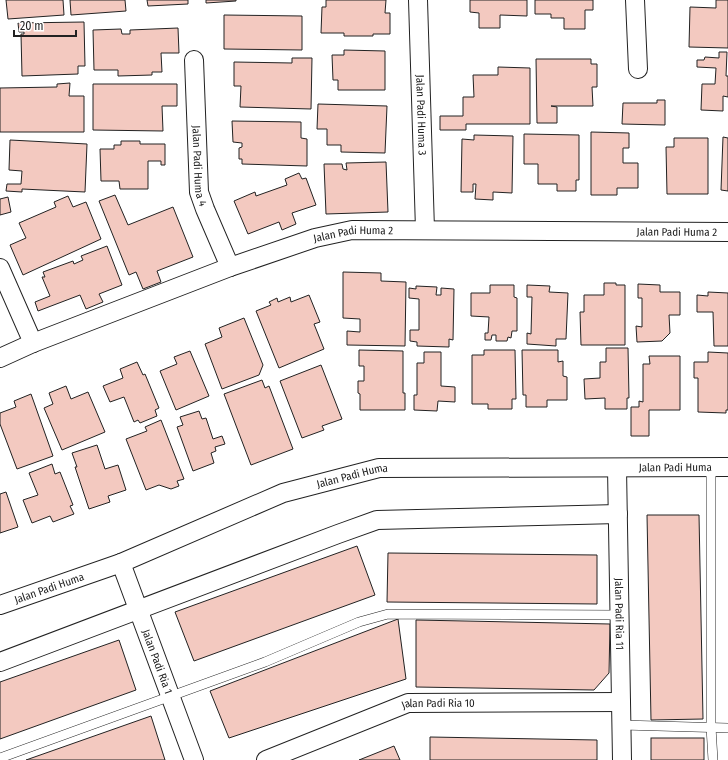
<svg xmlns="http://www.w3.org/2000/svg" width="728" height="760" font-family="'Fira Sans Condensed',sans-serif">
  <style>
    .building { fill: #f3c9c0; stroke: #222 }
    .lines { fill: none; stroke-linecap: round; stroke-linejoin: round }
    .service-casing { stroke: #222; stroke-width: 10 }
    .minor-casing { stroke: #222; stroke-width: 20 }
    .service { stroke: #fff; stroke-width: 9 }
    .minor { stroke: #fff; stroke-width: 18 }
    .labels { text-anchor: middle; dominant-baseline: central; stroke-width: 3; stroke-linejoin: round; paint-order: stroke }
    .street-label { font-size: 11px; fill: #222; stroke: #fff }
  </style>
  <rect width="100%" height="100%" fill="#fff"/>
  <!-- building -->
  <g class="building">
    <path d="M6 0H63L64 15 8 19Z"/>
    <path d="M70 0H125L126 11 71 15Z"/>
    <path d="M147 0H188V4L148 6Z"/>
    <path d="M206 0H236V1L206 3Z"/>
    <path d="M326 0H386L385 13H390V34H373V36H344V33H321L322 7H326Z"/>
    <path d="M470 0H527V16L500 15V28H479V13L470 12Z"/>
    <path d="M535 0H593V10H585V29H564V18H551V14H535Z"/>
    <path d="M716 0H728V48L689 47 690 7 716 8Z"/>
    <path d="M224 15 302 16V50L224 49Z"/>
    <path d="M84 22 85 66H78V74L22 76 21 34H24V32H19L18 23Z"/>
    <path d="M178 28 179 53H161L162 72H152V75L118 76V70H94L93 30 121 29 122 34H130V30Z"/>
    <path d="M344 50 385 51V90H338V80H333L332 55H344Z"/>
    <path d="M719 52H727L726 76H728V97L723 96V111L701 110 702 84H715L716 68 697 67V60H704L705 57 719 58Z"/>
    <path d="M292 58H312L311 109 240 107 241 86H234V62L292 63Z"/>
    <path d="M536 59H591V64H597V87H592L593 106H551L557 107V123H537Z"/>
    <path d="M498 67 530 68V124H466V130H440V116H463V97H474L473 75H498Z"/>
    <path d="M70 83 69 96H84V132H0V88L57 87V84Z"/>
    <path d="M93 84H177V106H162L163 131 93 130Z"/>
    <path d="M657 100H665V125L622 124 623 103H657Z"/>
    <path d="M318 104 387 106 385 153 341 152V145H327V129H317Z"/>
    <path d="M232 121 301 122V138L307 139V166L242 164V159H239V148L242 147V143L233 142Z"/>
    <path d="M591 132 629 133V148H623V163H638V188H617V195H591Z"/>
    <path d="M524 134 579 135V180H576V191H557V184H538V164H524Z"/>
    <path d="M474 135 513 136 512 193 493 192V200L475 199 476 184H473V192H461L462 139 474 140Z"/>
    <path d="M723 137 728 138V191L721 190Z"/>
    <path d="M674 138H708V194H667L666 147H674Z"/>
    <path d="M10 140 87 144 85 192 22 189V192L6 191 7 184H21L22 171 9 170Z"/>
    <path d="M121 141H140V144H165V165H161V161H148V189H120L119 181H101L100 149H114V145H121Z"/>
    <path d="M386 162 388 212 326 214 324 164H342L343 169 347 170 346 163Z"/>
    <path d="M299 173 302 179 306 178 316 205 292 213 296 224 282 230 279 222 248 234 234 201 255 192 256 196 287 185 285 179Z"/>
    <path d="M115 195 128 225 173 207 193 257 157 271 161 282 143 289 136 272 129 275 99 201Z"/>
    <path d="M68 196 73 207 86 202 101 239 23 275 10 245 26 238 19 223 56 207 54 202Z"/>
    <path d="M8 197 11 212 0 215V199Z"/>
    <path d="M107 246 122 285 99 294 103 302 86 309 80 295 38 311 35 302 50 296 42 277H45L43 272 73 261 74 264 83 260 81 256Z"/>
    <path d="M343 272 381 273V281L406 282 405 346 347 345V331L360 332V319L343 318Z"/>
    <path d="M604 283H616V285H625V345H581L580 312H584V295H604Z"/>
    <path d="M638 284 660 285V292H680V315H669L670 333 662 341 637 342 636 326 642 327V298H638Z"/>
    <path d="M490 285H514V297L517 298V331H512L511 338 508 337 507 341H496V335H492L491 340H485V333H488L489 317 471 316V293H490Z"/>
    <path d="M527 285 550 286 549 292 568 293 566 339H556V346L527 344V333L531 334 532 297H527Z"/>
    <path d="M416 286 437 287 436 295H441V288L454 289 453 340 449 339V347L417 346V342L410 341V330H419V299L409 298V288L416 289Z"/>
    <path d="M708 292 728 293V346H714L713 312H697V295L708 296Z"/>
    <path d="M309 295 320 322 314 324 324 349 279 368 256 311 271 305 269 302 277 298 278 302 290 297 291 302Z"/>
    <path d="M244 318 263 365 259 375 222 389 205 344 222 337 219 328Z"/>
    <path d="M606 348H628L629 398H627V409H605V398L585 399 584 379 600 378V362H606Z"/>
    <path d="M359 350 403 351V393H405V410H360V394L358 393V381H364V366H359Z"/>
    <path d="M484 350H515L516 399H512V409H488V404H472V355H484Z"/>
    <path d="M522 350H558V362L563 361V376L567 377V400H547V407H526V395H523Z"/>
    <path d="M190 351 209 396 176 410 160 371 177 364 174 357Z"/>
    <path d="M424 352H441V386L455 387V402L438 401 437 411 414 410V395H417V363H424Z"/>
    <path d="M708 352 728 353V410H726V413L698 412V378H694V362H708Z"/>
    <path d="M649 356H680V410H649V436H631V407H639V401L643 402V364H650Z"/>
    <path d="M137 362 143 375 145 374 159 408 155 410 157 416 140 423 138 420 134 422 124 397 110 402 103 386 123 378 120 369Z"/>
    <path d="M321 365 342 419 322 426 324 430 302 438 280 381Z"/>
    <path d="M262 380 265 388 269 386 293 449 251 465 224 394Z"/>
    <path d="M66 386 71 399 88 392 105 432 62 450 44 408 53 404 49 393Z"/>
    <path d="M31 394 53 456 17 469 0 424V413L16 407 14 401Z"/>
    <path d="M199 411 202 419 206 418 213 439 222 436 225 444 215 447 216 451 211 453 214 463 193 471 177 427 183 425 180 417Z"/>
    <path d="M161 420 184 479 177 481 179 486 171 489 159 485 146 490 126 439 147 431 145 427Z"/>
    <path d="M97 445 105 469 118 465 126 490 108 496 110 502 89 509 75 467H77L72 453Z"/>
    <path d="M52 464 55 474 60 472 73 505 70 506 74 514 53 522 50 516 32 523 23 500 38 495 29 473Z"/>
    <path d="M6 492 18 527 0 533V494Z"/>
    <path d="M647 515H699L703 719 651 720Z"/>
    <path d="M357 546 375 595 194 661 175 612Z"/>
    <path d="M388 553 597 555V604L387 602Z"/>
    <path d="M398 619 406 679 229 738 210 691Z"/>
    <path d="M416 620 610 624 609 673 594 690 416 687Z"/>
    <path d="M119 640 136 690 0 739V682Z"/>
    <path d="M151 716 165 760H26Z"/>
    <path d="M430 737 597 740V760H430Z"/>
    <rect x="651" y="738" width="53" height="22"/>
    <path d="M394 746 400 760H359Z"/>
  </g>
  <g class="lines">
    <defs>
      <g id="service">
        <path d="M711 467V727L713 760"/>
        <path d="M622 725 728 728"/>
        <path d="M0 758 265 662 359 622 388 614 620 615"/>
      </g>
      <g id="minor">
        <path id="s1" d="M418 0 425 230"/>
        <path d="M635 0 638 69"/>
        <path id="s2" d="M194 60 199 192 205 209 230 267"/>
        <path d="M0 268 33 343"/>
        <path id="s3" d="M0 358 33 343 230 267 315 238 352 230 728 232"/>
        <path id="s4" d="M617 468 622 760"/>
        <path id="s5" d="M121 563 194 760"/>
        <path id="s6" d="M0 605 121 563 283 493 379 468 728 467"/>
        <path d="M0 662 338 534 377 520 618 514"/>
        <path id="s7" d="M266 760 408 703 621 702"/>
      </g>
    </defs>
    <!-- service casing -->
    <use href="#service" class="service-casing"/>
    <!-- minor casing -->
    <use href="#minor" class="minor-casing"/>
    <!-- service -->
    <use href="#service" class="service"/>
    <!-- minor -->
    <use href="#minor" class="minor"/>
  </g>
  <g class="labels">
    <!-- street labels -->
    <g class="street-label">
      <text stroke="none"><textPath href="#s1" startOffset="115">Jalan Padi Huma 3</textPath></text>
      <text stroke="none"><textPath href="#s2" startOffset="106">Jalan Padi Huma 4</textPath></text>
      <text stroke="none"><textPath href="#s3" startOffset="700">Jalan Padi Huma 2</textPath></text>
      <text stroke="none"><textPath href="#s3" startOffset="376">Jalan Padi Huma 2</textPath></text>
      <text stroke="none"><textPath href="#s6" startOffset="700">Jalan Padi Huma</textPath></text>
      <text stroke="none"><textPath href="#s6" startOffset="376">Jalan Padi Huma</textPath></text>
      <text stroke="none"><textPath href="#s6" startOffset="52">Jalan Padi Huma</textPath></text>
      <text stroke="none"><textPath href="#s4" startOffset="146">Jalan Padi Ria 11</textPath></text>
      <text stroke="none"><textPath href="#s5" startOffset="105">Jalan Padi Ria 1</textPath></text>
      <text stroke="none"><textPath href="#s7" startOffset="183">Jalan Padi Ria 10</textPath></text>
    </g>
  </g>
  <!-- scale -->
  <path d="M14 30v6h62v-6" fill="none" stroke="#222222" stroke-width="2"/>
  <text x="20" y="30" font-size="12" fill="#222222" stroke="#ffffff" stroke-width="3" paint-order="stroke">20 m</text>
</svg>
